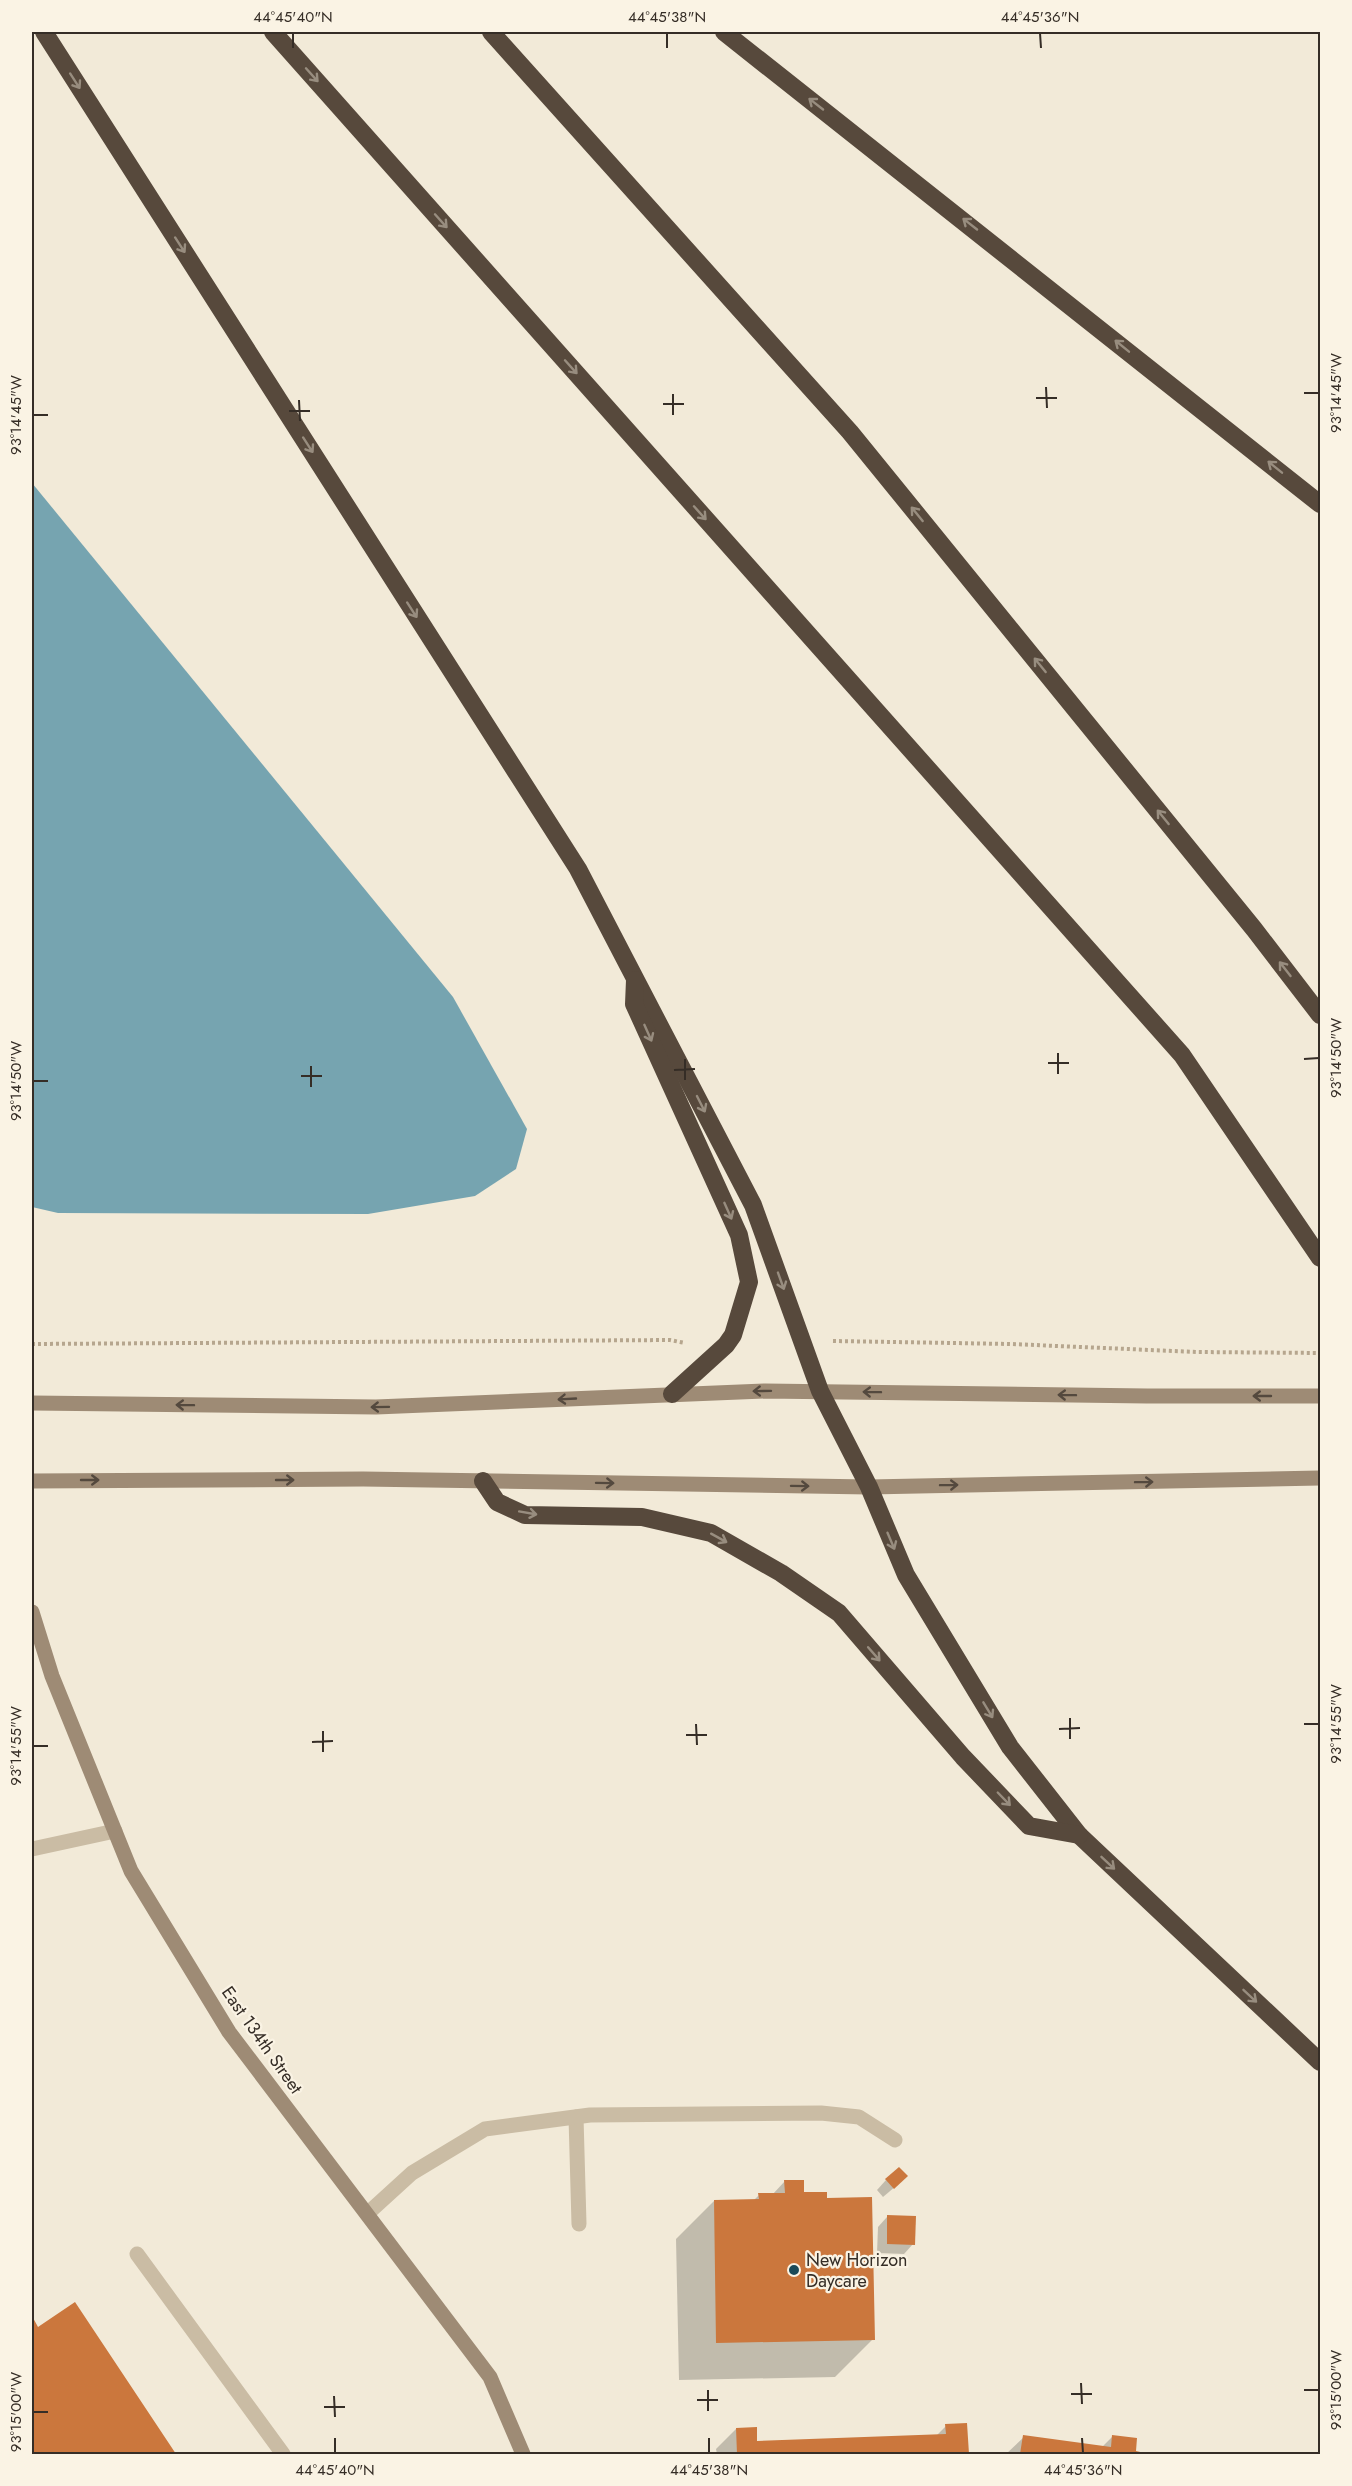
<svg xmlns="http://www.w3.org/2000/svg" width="1352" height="2486" font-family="Jost,sans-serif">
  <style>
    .water { fill: #76a4b0 }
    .shadow { fill: #0003 }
    .building { fill: #cb773d }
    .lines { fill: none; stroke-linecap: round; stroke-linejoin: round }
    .path { stroke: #b6a68e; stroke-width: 4; stroke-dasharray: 3 3; stroke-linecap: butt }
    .lane { stroke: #cabca4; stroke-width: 15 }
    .secondary { stroke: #9e8b75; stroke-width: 15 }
    .highway { stroke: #57493c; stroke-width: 18 }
    .oneway { stroke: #988d7f }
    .oneway2 { stroke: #54493e }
    .ticks { fill: none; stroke: #352d26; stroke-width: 2 }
    .poi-dot { fill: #1a4a58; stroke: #faf3e4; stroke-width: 2 }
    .labels { text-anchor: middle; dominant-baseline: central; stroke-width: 4.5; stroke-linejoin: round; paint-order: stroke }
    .street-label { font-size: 18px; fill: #352d26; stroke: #faf3e4 }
    .poi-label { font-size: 18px; fill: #352d26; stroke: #faf3e4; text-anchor: start }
    .neatline { fill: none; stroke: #352d26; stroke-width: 2 }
    .ticks-label { font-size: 15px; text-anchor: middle; fill: #352d26 }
  </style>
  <rect width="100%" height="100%" fill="#f2ead8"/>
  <!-- water -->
  <path class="water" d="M32 483 453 997 527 1129 516 1169 475 1196 368 1214 58 1213 32 1207Z"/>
  <!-- shadow -->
  <g class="shadow">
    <path d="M886 2180 896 2186 883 2197 877 2190Z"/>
    <path d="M785 2181 803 2194 826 2199 873 2339 835 2377 679 2380 676 2239 714 2201H753L759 2195H772Z"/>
    <path d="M887 2217 913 2244 904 2254 877 2253 878 2227Z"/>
    <path d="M75 2304 174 2454H32V2319L38 2329Z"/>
    <path d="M966 2425 967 2454H717L716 2449 736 2429 756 2443 936 2436 946 2426Z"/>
    <path d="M1113 2436 1134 2452 1149 2454H1006L1024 2437 1102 2447Z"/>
  </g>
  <!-- building -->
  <g class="building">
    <path d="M899 2167 908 2176 894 2189 885 2179Z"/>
    <path d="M784 2180H804V2192H827V2198L872 2197 875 2340 716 2343 714 2200 759 2199 758 2193H785Z"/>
    <path d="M887 2215 916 2216 915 2245 887 2244Z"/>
    <path d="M75 2302 176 2454H32V2316L38 2327Z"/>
    <path d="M967 2423 969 2454H737L736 2428 757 2427V2441L946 2434 945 2424Z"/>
    <path d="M1023 2435 1111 2447 1112 2435 1137 2438 1136 2451 1149 2454H1020Z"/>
  </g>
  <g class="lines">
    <!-- path -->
    <g class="path">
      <path d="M833 1341 1011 1344 1197 1352 1320 1353"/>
      <path d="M32 1344 670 1340 685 1343"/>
    </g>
    <!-- lane -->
    <g class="lane">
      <path d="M32 1849 115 1831"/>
      <path d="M576 2117 579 2224"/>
      <path d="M367 2214 412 2173 485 2129 590 2115 821 2113 859 2117 895 2140"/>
      <path d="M137 2254 283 2454"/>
    </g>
    <!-- secondary -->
    <g class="secondary">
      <path d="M32 1403 376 1407 765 1391 1147 1396H1320"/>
      <path d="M32 1481 363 1479 869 1487 1320 1478"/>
      <path d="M32 1612 52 1676 131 1871 229 2032 490 2377 523 2454"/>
    </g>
    <!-- highway -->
    <g class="highway">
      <path d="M44 32 578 869 753 1205 820 1391 869 1487 906 1575 1010 1747 1079 1835 1320 2062"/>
      <path d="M273 32 1182 1055 1320 1258"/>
      <path d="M491 32 850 432 1254 929 1320 1015"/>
      <path d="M724 32 1320 504"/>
      <path d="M635 980 634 1004 739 1235 749 1282 733 1335 726 1345 672 1394"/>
      <path d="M483 1481 497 1502 525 1515 642 1517 711 1533 781 1573 839 1613 963 1757 1029 1826 1079 1835"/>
    </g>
  </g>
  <!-- one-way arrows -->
  <defs><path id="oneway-shaft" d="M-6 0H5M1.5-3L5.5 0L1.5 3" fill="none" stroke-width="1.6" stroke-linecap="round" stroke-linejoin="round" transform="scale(1.5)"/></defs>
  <g class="oneway">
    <use href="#oneway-shaft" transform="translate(312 75) rotate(48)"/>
    <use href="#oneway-shaft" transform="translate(75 81) rotate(57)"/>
    <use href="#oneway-shaft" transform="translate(816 104) rotate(-142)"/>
    <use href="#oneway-shaft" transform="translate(441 221) rotate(48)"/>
    <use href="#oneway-shaft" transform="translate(970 224) rotate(-142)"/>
    <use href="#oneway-shaft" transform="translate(180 245) rotate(57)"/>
    <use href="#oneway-shaft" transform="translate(1122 346) rotate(-141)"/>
    <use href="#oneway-shaft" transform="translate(571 367) rotate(48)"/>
    <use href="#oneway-shaft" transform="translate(308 445) rotate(57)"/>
    <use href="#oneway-shaft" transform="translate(1275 467) rotate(-141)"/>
    <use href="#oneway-shaft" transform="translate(700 513) rotate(48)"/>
    <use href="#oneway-shaft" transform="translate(917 514) rotate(-129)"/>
    <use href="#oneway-shaft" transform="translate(412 610) rotate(57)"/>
    <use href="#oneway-shaft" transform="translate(1040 665) rotate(-129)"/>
    <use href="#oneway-shaft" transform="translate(1163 817) rotate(-129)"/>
    <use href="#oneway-shaft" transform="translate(1285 969) rotate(-128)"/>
    <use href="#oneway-shaft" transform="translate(648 1033) rotate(66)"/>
    <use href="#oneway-shaft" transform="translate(701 1104) rotate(63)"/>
    <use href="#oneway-shaft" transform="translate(728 1211) rotate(66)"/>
    <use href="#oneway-shaft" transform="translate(781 1281) rotate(70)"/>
    <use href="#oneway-shaft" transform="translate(528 1513) rotate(10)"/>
    <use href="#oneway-shaft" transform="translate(719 1538) rotate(29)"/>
    <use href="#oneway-shaft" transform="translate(891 1541) rotate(67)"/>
    <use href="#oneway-shaft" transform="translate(874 1654) rotate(49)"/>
    <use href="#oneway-shaft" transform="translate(988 1710) rotate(59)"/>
    <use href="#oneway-shaft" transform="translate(1004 1799) rotate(46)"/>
    <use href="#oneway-shaft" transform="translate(1108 1863) rotate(43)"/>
    <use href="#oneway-shaft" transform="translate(1250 1996) rotate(43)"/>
  </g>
  <g class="oneway2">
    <use href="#oneway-shaft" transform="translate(762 1391) rotate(179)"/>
    <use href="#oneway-shaft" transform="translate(872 1392) rotate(-179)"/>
    <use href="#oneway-shaft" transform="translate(1067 1395) rotate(-179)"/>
    <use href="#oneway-shaft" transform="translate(1262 1396) rotate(180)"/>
    <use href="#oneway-shaft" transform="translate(567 1399) rotate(177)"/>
    <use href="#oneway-shaft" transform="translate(185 1405) rotate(-179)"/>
    <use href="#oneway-shaft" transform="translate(380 1407) rotate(179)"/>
    <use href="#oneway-shaft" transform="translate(90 1480)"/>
    <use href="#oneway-shaft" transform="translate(285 1480)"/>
    <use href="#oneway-shaft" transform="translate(1144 1482) rotate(-1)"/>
    <use href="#oneway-shaft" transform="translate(605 1483) rotate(1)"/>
    <use href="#oneway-shaft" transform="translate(949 1485) rotate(-1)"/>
    <use href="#oneway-shaft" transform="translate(800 1486) rotate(1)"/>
  </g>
  <!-- ticks -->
  <path class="ticks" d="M293 33V48M667 33V48M1040 33 1041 48M1046 387 1047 408M1304 393H1319M673 394V415M1036 398H1057M299 400 300 421M663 404H684M289 411H310M33 415H48M1058 1053V1074M685 1059V1080M1304 1059 1319 1058M1048 1063H1069M311 1066V1087M674 1070 695 1069M301 1076H322M33 1081H48M1070 1718V1739M696 1724 697 1745M1304 1724H1319M1059 1729 1080 1728M323 1731V1752M686 1735H707M312 1742 333 1741M33 1746H48M1081 2383 1082 2404M708 2390V2411M1304 2390H1319M1071 2394H1092M334 2396 335 2417M697 2400H718M324 2407H345M33 2412H48M335 2438V2453M709 2438V2453M1082 2438 1083 2453"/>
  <!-- markers -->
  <circle class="poi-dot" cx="794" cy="2270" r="6"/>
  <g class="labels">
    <!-- street labels -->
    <g class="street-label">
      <text transform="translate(262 2040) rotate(55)">East 134th Street</text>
    </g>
    <!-- poi labels -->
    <g class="poi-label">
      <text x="806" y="2260">New Horizon<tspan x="806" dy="21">Daycare</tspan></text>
    </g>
  </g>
  <!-- border -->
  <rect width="1352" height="2486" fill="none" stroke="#faf3e4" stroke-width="66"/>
  <rect x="33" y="33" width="1286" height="2420" class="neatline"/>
  <g class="ticks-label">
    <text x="293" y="22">44°45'40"N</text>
    <text x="667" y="22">44°45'38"N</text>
    <text x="1040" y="22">44°45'36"N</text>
    <text transform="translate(1336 393) rotate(-90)" y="5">93°14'45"W</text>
    <text transform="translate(16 415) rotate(-90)" y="5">93°14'45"W</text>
    <text transform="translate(1336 1058) rotate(-90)" y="5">93°14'50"W</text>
    <text transform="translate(16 1081) rotate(-90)" y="5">93°14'50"W</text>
    <text transform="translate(1336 1724) rotate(-90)" y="5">93°14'55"W</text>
    <text transform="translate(16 1746) rotate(-90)" y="5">93°14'55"W</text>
    <text transform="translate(1336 2390) rotate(-90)" y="5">93°15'00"W</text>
    <text transform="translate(16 2412) rotate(-90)" y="5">93°15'00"W</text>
    <text x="335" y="2475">44°45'40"N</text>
    <text x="709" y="2475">44°45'38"N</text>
    <text x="1083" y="2475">44°45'36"N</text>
  </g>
</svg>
